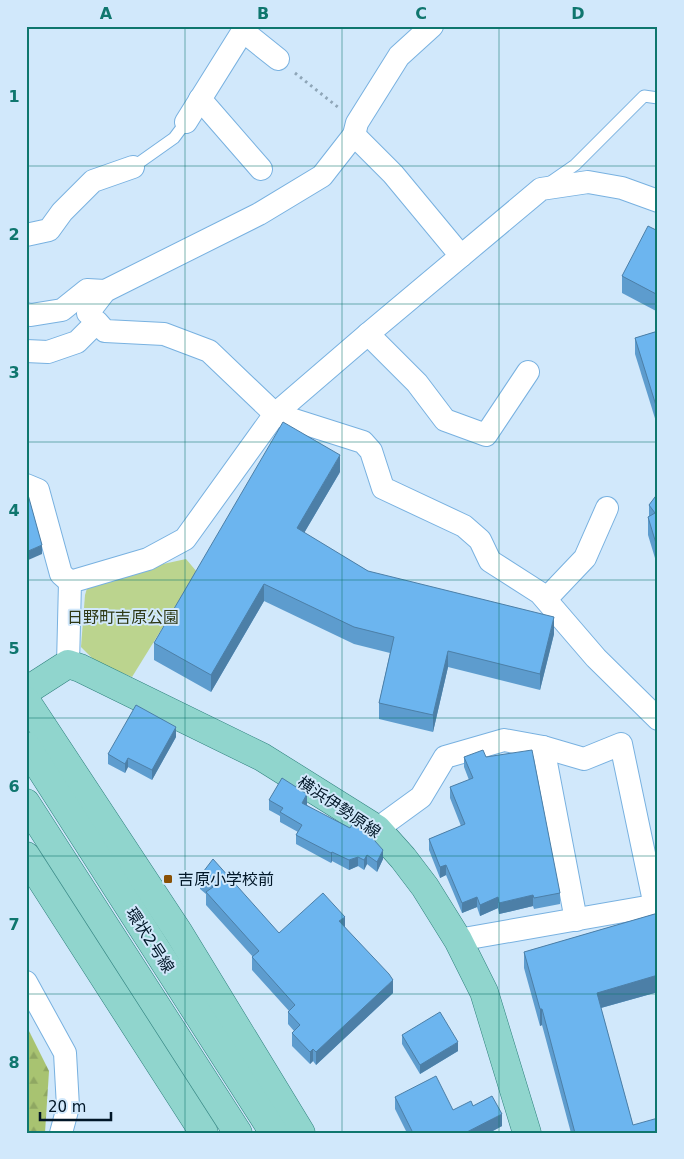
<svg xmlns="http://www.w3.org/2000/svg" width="684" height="1159" font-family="'DejaVu Sans','Noto Sans JP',sans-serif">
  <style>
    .forest { fill: url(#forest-firs) }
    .park { fill: #bbd48e }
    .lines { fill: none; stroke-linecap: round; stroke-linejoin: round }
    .service-casing { stroke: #78b1e0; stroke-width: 13 }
    .minor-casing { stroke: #78b1e0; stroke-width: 24 }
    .primary-casing { stroke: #2e807d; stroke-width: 29 }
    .path { stroke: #8fa6b8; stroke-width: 3; stroke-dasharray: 2.5 4; stroke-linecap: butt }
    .service { stroke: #fff; stroke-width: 11 }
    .minor { stroke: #fff; stroke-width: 22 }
    .primary { stroke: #90d5cd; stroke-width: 28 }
    .wall { fill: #5d9cce }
    .shaded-wall { fill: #4c7fa7 }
    .building { fill: #6cb5ef; stroke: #4c7fa7 }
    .grid { fill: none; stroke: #0f766e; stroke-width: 1; stroke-opacity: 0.55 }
    .poi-dot { fill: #895005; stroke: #d1e8fb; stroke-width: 2 }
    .labels { text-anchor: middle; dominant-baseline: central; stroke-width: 4; stroke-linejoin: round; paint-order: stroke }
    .park-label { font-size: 16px; fill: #2e3916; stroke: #d1e8fb }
    .street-label { font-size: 16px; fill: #011627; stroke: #d1e8fb }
    .poi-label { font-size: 16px; fill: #011627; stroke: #d1e8fb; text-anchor: start }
    .neatline { fill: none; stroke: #0f766e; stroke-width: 2 }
    .grid-label { font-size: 16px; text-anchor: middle; font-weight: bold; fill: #0f766e }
  </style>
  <defs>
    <pattern id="forest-firs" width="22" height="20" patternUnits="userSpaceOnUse" patternTransform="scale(1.25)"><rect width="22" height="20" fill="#a8c371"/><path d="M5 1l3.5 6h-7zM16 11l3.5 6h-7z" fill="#8fa762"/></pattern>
  </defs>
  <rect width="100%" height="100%" fill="#d1e8fb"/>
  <!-- forest -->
  <path class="forest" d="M26 1025 49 1071 45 1133H26Z"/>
  <!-- park -->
  <path class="park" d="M186 559 197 572 132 677 96 662 81 647 85 595 88 585 154 566Z"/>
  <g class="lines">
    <defs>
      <g id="service">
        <path d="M133 167 174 138 186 122"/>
        <path d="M549 183 575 165 644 96 658 98"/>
      </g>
      <g id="minor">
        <path d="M243 31 278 59"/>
        <path d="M200 99 261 169"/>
        <path d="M186 122 246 26"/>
        <path d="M354 135 393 174 461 256"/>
        <path d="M26 235 49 230 62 212 93 181 133 167"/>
        <path d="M88 313 105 291 259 214 322 176 354 135 357 123 399 56 432 26"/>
        <path d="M26 314 31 315 62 310 87 290 105 291"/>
        <path d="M368 334 417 383 445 420 486 435 528 372"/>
        <path d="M26 351 48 352 77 342 97 322 105 331 164 334 209 351 275 414 363 442 371 451 383 488 464 526 480 540 490 561 540 593 596 658 658 719"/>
        <path d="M26 485 38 490 61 574 70 582"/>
        <path d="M546 599 585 558 607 508"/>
        <path d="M68 664 70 582 148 559 185 539 275 414 368 334 541 189 588 182 622 188 658 201"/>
        <path d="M543 747 576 920"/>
        <path d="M377 829 421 797 445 757 504 740 543 747 584 759 621 744 655 906"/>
        <path d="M458 940 658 905"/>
        <path d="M26 982 65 1053 68 1107 61 1133"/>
      </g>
      <g id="primary">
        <path d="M26 691 68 664 80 668 262 757 377 829 403 858 425 887 458 940 484 992 527 1133"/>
        <path d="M26 701 179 933 301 1133"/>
        <path d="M26 746 274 1133"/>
        <path d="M26 803 238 1133"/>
        <path d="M26 856 204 1133"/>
      </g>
    </defs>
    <!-- service casing -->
    <use href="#service" class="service-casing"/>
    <!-- minor casing -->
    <use href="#minor" class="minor-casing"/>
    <!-- primary casing -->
    <use href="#primary" class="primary-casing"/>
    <!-- path -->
    <path class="path" d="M295 73 339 108"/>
    <!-- service -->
    <use href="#service" class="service"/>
    <!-- minor -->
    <use href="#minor" class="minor"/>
    <!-- primary -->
    <use href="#primary" class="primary"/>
  </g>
  <!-- wall -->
  <g class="wall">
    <path d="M658 231V312L622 293V276Z"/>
    <path d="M658 331V428L635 354V338Z"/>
    <path d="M340 472 304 533 368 571 554 634 540 690 448 667 433 732 379 719V703L390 653 354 644 264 601 211 692 154 660V643Z"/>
    <path d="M658 493V568L648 535V517L649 516V505Z"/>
    <path d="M176 737 152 780 128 767 125 773 108 764V754Z"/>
    <path d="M464 757H486L560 893V904L534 909 533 906 499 914 498 908 480 916 477 907 462 913 446 875 440 878 429 850V839L461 826 450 798V787L469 780 464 767Z"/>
    <path d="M269 800 307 804V805L383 859 377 872 367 864 364 870 358 866 349 870 332 861 331 863 296 844V835L298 832 280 822V816L269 810Z"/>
    <path d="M200 876 279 933 345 927 393 993 316 1065 313 1061 310 1064 292 1046V1033L294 1031 288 1024V1012L289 1011 252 970V957H253L206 905V894L200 889Z"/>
    <path d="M658 913V992L601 1008 633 1125 658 1133H571L542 1025 540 1026 524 968V952Z"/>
    <path d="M402 1035 458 1051 420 1074 402 1044Z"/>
    <path d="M395 1097 453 1110 473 1106 502 1126 489 1133H407L395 1109Z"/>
  </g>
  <!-- shaded-wall -->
  <g class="shaded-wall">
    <path d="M340 455V472L297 545V528Z"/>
    <path d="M42 545V554L26 561V552Z"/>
    <path d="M264 584V601L211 692V675Z"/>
    <path d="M554 617V634L540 690V674Z"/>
    <path d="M448 651V667L433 732V715Z"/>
    <path d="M176 727V737L152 780V770Z"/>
    <path d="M128 758V767L125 773V764Z"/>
    <path d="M307 794V804L302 812V803Z"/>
    <path d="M383 850V859L377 872V862Z"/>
    <path d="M332 852V861L331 863V853Z"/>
    <path d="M367 855V864L364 870V860Z"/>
    <path d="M358 857V866L349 870V860Z"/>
    <path d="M446 865V875L440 878V867Z"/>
    <path d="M533 895V906L499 914V903Z"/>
    <path d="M477 897V907L462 913V903Z"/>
    <path d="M498 897V908L480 916V905Z"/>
    <path d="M345 917V929L339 921Z"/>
    <path d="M658 975V992L597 1009V993Z"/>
    <path d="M393 980V993L316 1065V1052Z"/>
    <path d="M540 1009H542V1025L540 1026Z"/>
    <path d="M458 1042V1051L420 1074V1065Z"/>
    <path d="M313 1049V1061L310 1064V1052Z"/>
    <path d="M502 1114V1126L489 1133H465Z"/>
  </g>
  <!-- building -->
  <g class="building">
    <path d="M648 226 658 231V295L622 276Z"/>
    <path d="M658 331V412L635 338Z"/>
    <path d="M283 422 340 455 297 528 368 571 554 617 540 674 448 651 433 715 379 703 394 637 354 627 264 584 211 675 154 643Z"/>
    <path d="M26 491H27L42 545 26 552Z"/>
    <path d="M658 493V550L648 517 655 513 649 505Z"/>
    <path d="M136 705 176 727 152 770 128 758 125 764 108 754Z"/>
    <path d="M483 750 486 757 532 750 560 893 534 898 533 895 499 903 498 897 480 905 477 897 462 903 446 865 440 867 429 839 465 824 450 787 473 778 464 757Z"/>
    <path d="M282 778 307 794 302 803 350 828 353 823 367 832 383 850 377 862 367 855 364 860 358 857 349 860 332 852 331 853 296 835 302 825 280 812 283 808 269 800Z"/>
    <path d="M213 859 279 933 323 893 345 917 339 921 389 974 393 980 316 1052 313 1049 310 1052 292 1033 300 1025 288 1012 295 1005 252 957 259 951 206 892 213 887 200 876Z"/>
    <path d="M658 913V975L597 993 633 1125 658 1118V1133H575L542 1009H540L524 952Z"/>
    <path d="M440 1012 458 1042 420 1065 402 1035Z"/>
    <path d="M436 1076 453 1110 471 1101 473 1106 492 1096 502 1114 465 1133H413L395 1097Z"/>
  </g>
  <!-- grid -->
  <path class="grid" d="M185 26V1133M342 26V1133M499 26V1133M26 166H658M26 304H658M26 442H658M26 580H658M26 718H658M26 856H658M26 994H658"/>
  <!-- markers -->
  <rect class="poi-dot" x="163" y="874" width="10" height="10" rx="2.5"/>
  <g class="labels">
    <!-- park labels -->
    <g class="park-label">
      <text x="123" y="617">日野町吉原公園</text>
    </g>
    <!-- street labels -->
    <g class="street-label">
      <text transform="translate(339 807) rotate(34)">横浜伊勢原線</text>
      <text transform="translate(150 940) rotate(57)">環状2号線</text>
    </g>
    <!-- poi labels -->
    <g class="poi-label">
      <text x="178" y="879">吉原小学校前</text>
    </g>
  </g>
  <!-- border -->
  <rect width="684" height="1159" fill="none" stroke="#d1e8fb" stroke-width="55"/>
  <!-- scale -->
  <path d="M40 1112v8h71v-8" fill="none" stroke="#011627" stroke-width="2.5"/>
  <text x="48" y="1112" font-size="15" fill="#011627" stroke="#d1e8fb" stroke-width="4" paint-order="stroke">20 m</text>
  <rect x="28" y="28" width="628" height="1104" class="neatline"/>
  <g class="grid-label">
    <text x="106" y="19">A</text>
    <text x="263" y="19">B</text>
    <text x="421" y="19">C</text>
    <text x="578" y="19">D</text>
    <text x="14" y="102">1</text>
    <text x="14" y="240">2</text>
    <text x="14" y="378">3</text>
    <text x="14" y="516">4</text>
    <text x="14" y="654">5</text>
    <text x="14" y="792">6</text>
    <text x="14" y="930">7</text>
    <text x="14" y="1068">8</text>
  </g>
</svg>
